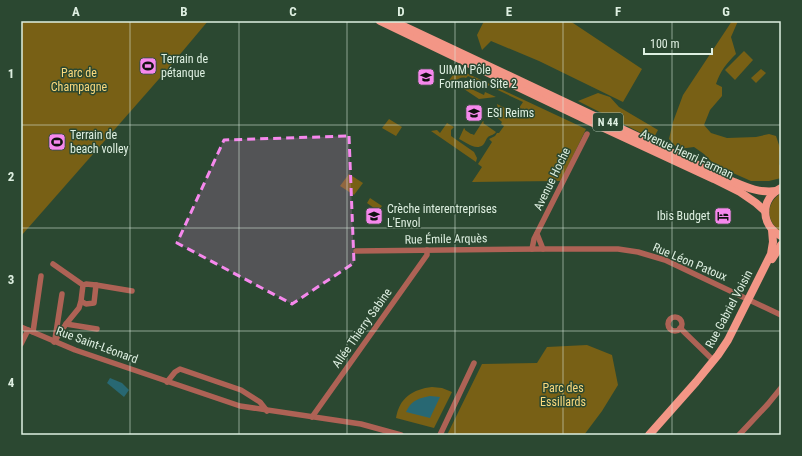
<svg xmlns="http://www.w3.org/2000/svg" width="802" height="456" font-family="'Roboto Condensed',sans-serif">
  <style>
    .green { fill: #786015 }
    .water { fill: #286873 }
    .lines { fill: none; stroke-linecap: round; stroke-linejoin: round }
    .street { stroke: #ae6255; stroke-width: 5.5 }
    .primary { stroke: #f39686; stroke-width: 8 }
    .marked { fill: #f688ed; fill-opacity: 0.2; stroke: #f688ed; stroke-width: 3; stroke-dasharray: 8 5; stroke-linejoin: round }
    .grid { fill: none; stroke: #deefe1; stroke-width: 1; stroke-opacity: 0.55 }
    .labels { text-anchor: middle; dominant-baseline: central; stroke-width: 3; stroke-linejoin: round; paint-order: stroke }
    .shield { fill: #2b4831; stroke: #a8bdac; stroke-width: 1 }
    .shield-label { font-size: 11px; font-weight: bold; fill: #deefe1 }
    .poi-label { font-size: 12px; fill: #deefe1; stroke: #2b4831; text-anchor: start }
    .park-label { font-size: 12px; fill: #fbd97d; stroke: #2b4831 }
    .street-label { font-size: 12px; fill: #deefe1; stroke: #2b4831 }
    .neatline { fill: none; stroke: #deefe1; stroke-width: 1.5 }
    .grid-label { font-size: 13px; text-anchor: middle; font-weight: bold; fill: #deefe1 }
  </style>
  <rect width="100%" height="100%" fill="#2b4831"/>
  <!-- green -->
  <g class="green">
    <path d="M21 21H208L166 71 21 236Z"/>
    <path d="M484 21H570L642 69 623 102 539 61 491 41 482 50 477 35Z"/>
    <path d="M732 21H738L731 37 736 54C726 64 721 70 716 84L722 87V96L710 110 704 125 711 133 727 138 756 137 769 134 776 136 780 148 779 165 781 164V178L769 181H751L715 165 704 154 694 147 678 149 669 139 673 122 683 95Z"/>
    <path d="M744 51 753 60 735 80 725 70Z"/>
    <path d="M761 69 766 73 756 83 751 78Z"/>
    <path d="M462 71 586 129 561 181 472 182 482 167 478 164 492 142 489 139 495 136 497 133H499L504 126 501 124 502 122 491 112 490 114 488 112 498 110 497 104 513 112 514 110 517 111 523 102 468 76 466 78C458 76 455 82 450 88L445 86 455 72Z"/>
    <path d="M462 81 464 82 463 85 484 95 485 92 496 97 479 99 458 85Z"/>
    <path d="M598 93 610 97 619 107 658 130 653 139 578 101Z"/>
    <path d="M389 119 402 127 396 136 382 128Z"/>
    <path d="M483 121 484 122 483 123 496 132C494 135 491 135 488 137 486 139 485 143 483 145 475 151 466 142 459 139L464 128 465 129V130L471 134H472L474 135Z"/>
    <path d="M447 123 454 127 451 130V136L474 152 477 158 476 162 431 131 437 130 440 133Z"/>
    <path d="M349 174 363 183 354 195 340 186Z"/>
    <path d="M781 193V232C766 221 765 204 781 193Z"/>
    <path d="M370 198 382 206 378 211 367 203Z"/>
    <path d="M587 345 612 355 618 385 602 411 584 435H447L482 364 537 363 547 347Z"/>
    <path d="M432 387 442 388 452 392 434 428 396 418C399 398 413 389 432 387Z"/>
  </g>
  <!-- water -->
  <g class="water">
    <path d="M110 378 122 383 129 390 124 397 107 383Z"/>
    <path d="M430 396 440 397 430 418 406 412C412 400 417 399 430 396Z"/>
  </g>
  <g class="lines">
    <!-- street -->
    <g class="street">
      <path d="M537 234 543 249"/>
      <path d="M532 249 534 239 587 134"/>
      <path d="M356 251 543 249H618L638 252 665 260 781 315"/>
      <path d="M53 264 83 285"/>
      <path d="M96 285 132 291"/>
      <circle cx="675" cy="324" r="7"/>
      <path d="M66 324 97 329"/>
      <path d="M21 327 75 350 240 406 361 424 401 435"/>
      <path d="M680 328 714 361"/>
      <path d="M33 332 41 276"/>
      <path d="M55 339 62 294"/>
      <path d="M54 342 66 324 79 308 81 301 86 304 94 303 96 285 86 284 83 285 81 301"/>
      <path d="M21 344 28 330"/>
      <path d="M167 382 175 372 180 369 241 390 260 402 267 411"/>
      <path d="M312 417 427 255V250"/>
      <path d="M440 435 474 363"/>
      <path d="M739 435 768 404 781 388"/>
    </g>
    <!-- primary -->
    <g class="primary">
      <path d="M380 21 595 124 714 179 740 192 756 203 765 211"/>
      <path d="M393 21 734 182C748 188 760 193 776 191"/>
      <path d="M781 188C760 199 760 225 781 236"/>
      <path d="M772 259 781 245"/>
      <path d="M649 435 696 382 718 355 728 340 771 254 773 242 772 230"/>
    </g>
  </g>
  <!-- marked area -->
  <path class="marked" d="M349 136 354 263 292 304 177 243 224 140Z"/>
  <!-- grid -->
  <path class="grid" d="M130 21V435M239 21V435M347 21V435M455 21V435M563 21V435M672 21V435M21 125H781M21 228H781M21 331H781"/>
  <!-- icons -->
  <defs>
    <symbol id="stadium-square" viewBox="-11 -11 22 22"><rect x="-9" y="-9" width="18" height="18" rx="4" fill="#f688ed" stroke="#2b4831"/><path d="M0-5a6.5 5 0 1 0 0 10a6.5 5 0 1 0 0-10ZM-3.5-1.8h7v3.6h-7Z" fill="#111"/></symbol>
    <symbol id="university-square" viewBox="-11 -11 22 22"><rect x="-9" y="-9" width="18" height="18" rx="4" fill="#f688ed" stroke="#2b4831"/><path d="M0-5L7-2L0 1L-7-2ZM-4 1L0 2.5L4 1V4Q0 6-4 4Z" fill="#111"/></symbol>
    <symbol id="school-square" viewBox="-11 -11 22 22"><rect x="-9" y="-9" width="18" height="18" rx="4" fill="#f688ed" stroke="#2b4831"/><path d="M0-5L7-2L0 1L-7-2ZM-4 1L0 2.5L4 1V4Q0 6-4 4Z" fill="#111"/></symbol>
    <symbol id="hotel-square" viewBox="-11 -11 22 22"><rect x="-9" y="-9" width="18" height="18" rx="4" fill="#f688ed" stroke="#2b4831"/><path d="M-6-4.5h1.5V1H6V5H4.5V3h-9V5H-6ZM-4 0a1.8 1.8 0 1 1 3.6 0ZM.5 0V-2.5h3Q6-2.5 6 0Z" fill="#111"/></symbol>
  </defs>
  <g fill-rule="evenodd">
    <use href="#stadium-square" x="138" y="56" width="20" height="20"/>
    <use href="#university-square" x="416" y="67" width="20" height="20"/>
    <use href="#university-square" x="464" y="103" width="20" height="20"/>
    <use href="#stadium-square" x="47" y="132" width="20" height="20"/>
    <use href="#school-square" x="364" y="206" width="20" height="20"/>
    <use href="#hotel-square" x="713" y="206" width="20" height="20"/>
  </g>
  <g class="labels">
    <!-- shield labels -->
    <rect class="shield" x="593" y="113" width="30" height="18" rx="3"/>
    <g class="shield-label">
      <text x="608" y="122">N 44</text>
    </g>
    <!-- poi labels -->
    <g class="poi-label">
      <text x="161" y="59">Terrain de<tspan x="161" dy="14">pétanque</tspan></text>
      <text x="439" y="70">UIMM Pôle<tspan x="439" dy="14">Formation Site 2</tspan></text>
      <text x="487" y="113">ESI Reims</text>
      <text x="70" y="135">Terrain de<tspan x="70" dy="14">beach volley</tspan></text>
      <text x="387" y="209">Crèche interentreprises<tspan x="387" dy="14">L'Envol</tspan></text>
      <text x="710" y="216" text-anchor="end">Ibis Budget</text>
    </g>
    <!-- park labels -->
    <g class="park-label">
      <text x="79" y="73">Parc de<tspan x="79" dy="14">Champagne</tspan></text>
      <text x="563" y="388">Parc des<tspan x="563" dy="14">Essillards</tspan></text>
    </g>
    <!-- street labels -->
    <g class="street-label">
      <text transform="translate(687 154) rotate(25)">Avenue Henri Farman</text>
      <text transform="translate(552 179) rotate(-64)">Avenue Hoche</text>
      <text transform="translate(446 239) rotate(-1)">Rue Émile Arquès</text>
      <text transform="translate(690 262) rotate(23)">Rue Léon Patoux</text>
      <text transform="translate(729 309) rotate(-62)">Rue Gabriel Voisin</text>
      <text transform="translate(362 328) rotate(-55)">Allée Thierry Sabine</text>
      <text transform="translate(97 345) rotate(20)">Rue Saint-Léonard</text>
    </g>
  </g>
  <!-- border -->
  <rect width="802" height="456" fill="none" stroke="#2b4831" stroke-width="44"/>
  <!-- scale -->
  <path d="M644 48v6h68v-6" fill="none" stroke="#deefe1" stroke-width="2"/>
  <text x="650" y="48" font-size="12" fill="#deefe1" stroke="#2b4831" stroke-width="3" paint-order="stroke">100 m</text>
  <rect x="22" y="22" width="758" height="412" class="neatline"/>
  <g class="grid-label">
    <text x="76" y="16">A</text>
    <text x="184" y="16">B</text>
    <text x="293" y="16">C</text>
    <text x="401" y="16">D</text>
    <text x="509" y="16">E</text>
    <text x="618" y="16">F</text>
    <text x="726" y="16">G</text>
    <text x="11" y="78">1</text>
    <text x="11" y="181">2</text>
    <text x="11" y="284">3</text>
    <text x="11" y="387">4</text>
  </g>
</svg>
